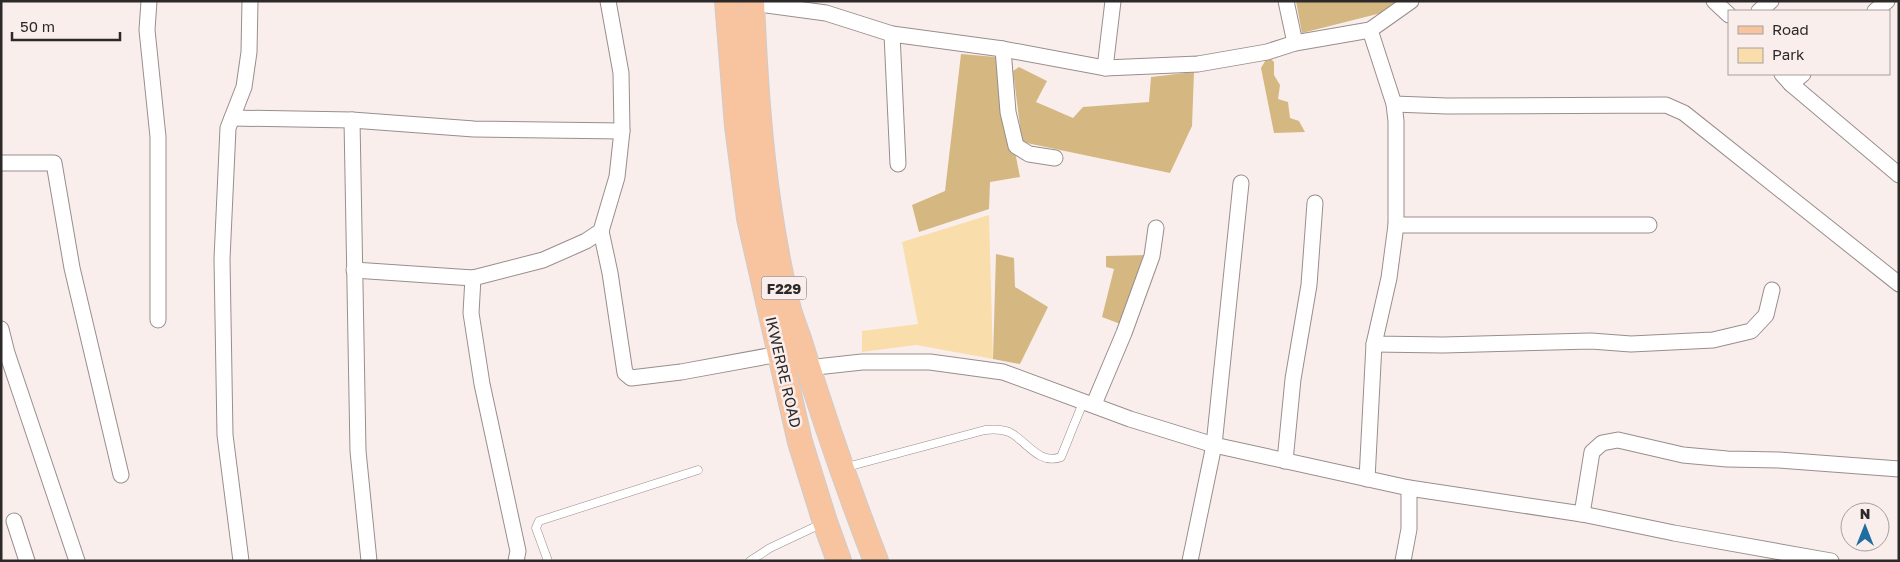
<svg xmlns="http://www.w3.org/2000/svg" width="1900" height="562" font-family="'Golos Text',sans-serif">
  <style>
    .green { fill: #f9deac }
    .forest { fill: #d4b781 }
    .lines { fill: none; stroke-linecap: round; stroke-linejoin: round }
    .lane-casing { stroke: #988e8d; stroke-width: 9 }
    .street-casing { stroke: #988e8d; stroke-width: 17 }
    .primary-casing { stroke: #cdcccc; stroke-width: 26 }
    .lane { stroke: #fff; stroke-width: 8 }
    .street { stroke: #fff; stroke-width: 15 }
    .primary { stroke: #f8c49f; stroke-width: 24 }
    .labels { text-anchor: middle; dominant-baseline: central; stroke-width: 5; stroke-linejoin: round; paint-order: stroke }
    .shield { fill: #f9eeec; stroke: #6a6464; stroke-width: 1 }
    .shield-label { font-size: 14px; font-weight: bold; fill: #2d2929 }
    .street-label { font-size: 15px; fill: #2d2929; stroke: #f9eeec }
  </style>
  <rect width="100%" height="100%" fill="#f9eeec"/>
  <!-- green -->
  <path class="green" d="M989 215 993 359 916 345 862 352V331L918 324 902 242Z"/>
  <!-- forest -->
  <g class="forest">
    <path d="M1296 1H1405L1393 10 1302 33Z"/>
    <path d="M961 54 996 57 1020 177 990 182 989 209 919 232 912 205 945 191Z"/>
    <path d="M1268 56 1274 62V75L1280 85 1278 99 1288 102 1290 118 1299 121 1305 132 1274 133 1261 68Z"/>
    <path d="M1019 67 1047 81 1036 102 1073 118 1083 107 1149 102 1151 77 1194 72 1192 126 1170 173 1022 142 1013 71Z"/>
    <path d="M996 254 1014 258 1015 287 1048 307 1020 364 993 359Z"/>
    <path d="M1147 255 1123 325 1102 317 1114 269 1106 267V256Z"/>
  </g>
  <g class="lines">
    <defs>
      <g id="lane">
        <path d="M843 468 985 430C993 429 1001 429 1009 432 1026 440 1039 466 1061 457L1084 400"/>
        <path d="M548 561 536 528 539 521 698 470"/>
        <path d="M750 561 770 548 823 523"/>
      </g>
      <g id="street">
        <path d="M149 1 147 30 158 137V320"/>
        <path d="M1286 1 1295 43"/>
        <path d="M1714 1 1729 15"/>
        <path d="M752 3 826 13 892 34 1003 49 1105 68 1198 64 1267 52 1295 43 1370 30 1411 1"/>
        <path d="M1759 11 1771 1"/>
        <path d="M1875 11 1887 1"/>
        <path d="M1370 30 1394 104 1396 121V225L1389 278 1374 344 1443 345 1591 341 1631 344 1713 340 1751 331 1766 315 1772 290"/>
        <path d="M892 34 898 164"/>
        <path d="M1003 49 1008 112 1016 146 1029 154 1055 158"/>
        <path d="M1105 68 1113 1"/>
        <path d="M1782 74 1791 84 1899 175"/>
        <path d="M1791 84 1803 74"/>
        <path d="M1394 104 1447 106 1666 105 1684 113 1899 284"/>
        <path d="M232 118 352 120 474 129 622 131"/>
        <path d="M352 120 358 451 369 561"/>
        <path d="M1 163H54L72 268 121 475"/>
        <path d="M1396 225H1649"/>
        <path d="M601 231 610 273 625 373 631 378 681 372 779 354"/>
        <path d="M354 270 473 278"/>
        <path d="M1 329 7 353 77 561"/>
        <path d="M807 368 862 362H930L1003 372 1130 419 1214 445 1409 488 1582 514 1674 533 1831 561"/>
        <path d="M1094 404 1124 333 1152 256 1156 228"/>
        <path d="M1285 461 1293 379 1309 285 1315 203"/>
        <path d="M1367 479 1374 344"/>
        <path d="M1582 514 1592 452 1602 443 1618 440 1683 455 1727 459 1779 460 1899 469"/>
        <path d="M14 521 27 561"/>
        <path d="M241 561 225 435 222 259 228 128 244 87 249 52 250 1"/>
        <path d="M516 561 518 551 482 384 471 313 473 278 543 260 586 241 601 231 617 177 622 131 621 73 608 1"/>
        <path d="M1190 561 1214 445 1241 183"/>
        <path d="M1403 561 1409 529V488"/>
      </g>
      <g id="primary">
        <path d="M727 1 737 126 749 218 800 442 825 522 839 561"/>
        <path d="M752 1C756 104 764 206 788 306 791 318 796 330 800 342 823 416 848 489 876 561"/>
      </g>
    </defs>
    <!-- lane casing -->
    <use href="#lane" class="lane-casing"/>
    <!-- street casing -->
    <use href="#street" class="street-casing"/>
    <!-- primary casing -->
    <use href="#primary" class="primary-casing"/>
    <!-- lane -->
    <use href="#lane" class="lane"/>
    <!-- street -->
    <use href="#street" class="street"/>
    <!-- primary -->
    <use href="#primary" class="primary"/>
  </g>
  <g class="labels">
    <!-- shield labels -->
    <rect class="shield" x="761.5" y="276.5" width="45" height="23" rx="4"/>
    <g class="shield-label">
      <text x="784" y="288">F229</text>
    </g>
    <!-- street labels -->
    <g class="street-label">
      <text transform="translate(784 372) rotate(77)">IKWERRE ROAD</text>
    </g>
  </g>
  <!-- border -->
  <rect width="1900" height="562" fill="none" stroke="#2d2929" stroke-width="5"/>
  <!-- legend -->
  <rect x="1728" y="10" width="162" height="65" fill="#f9eeec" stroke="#a79f9e"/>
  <rect x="1738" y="26" width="25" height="8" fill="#f8c49f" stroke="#a79f9e"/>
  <text x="1772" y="35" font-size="15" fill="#2d2929">Road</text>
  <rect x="1738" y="48" width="25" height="15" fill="#f9deac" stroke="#a79f9e"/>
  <text x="1772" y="60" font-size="15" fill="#2d2929">Park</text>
  <!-- north arrow -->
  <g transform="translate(1865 527)"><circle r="24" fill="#f9eeec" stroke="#a79f9e"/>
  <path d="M0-4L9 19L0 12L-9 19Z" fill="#206da0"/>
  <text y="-8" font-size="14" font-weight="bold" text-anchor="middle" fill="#2d2929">N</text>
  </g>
  <!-- scale -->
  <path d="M12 32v8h108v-8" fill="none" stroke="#2d2929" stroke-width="2.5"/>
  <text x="20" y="32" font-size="15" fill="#2d2929" stroke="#f9eeec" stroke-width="4" paint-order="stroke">50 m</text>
</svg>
